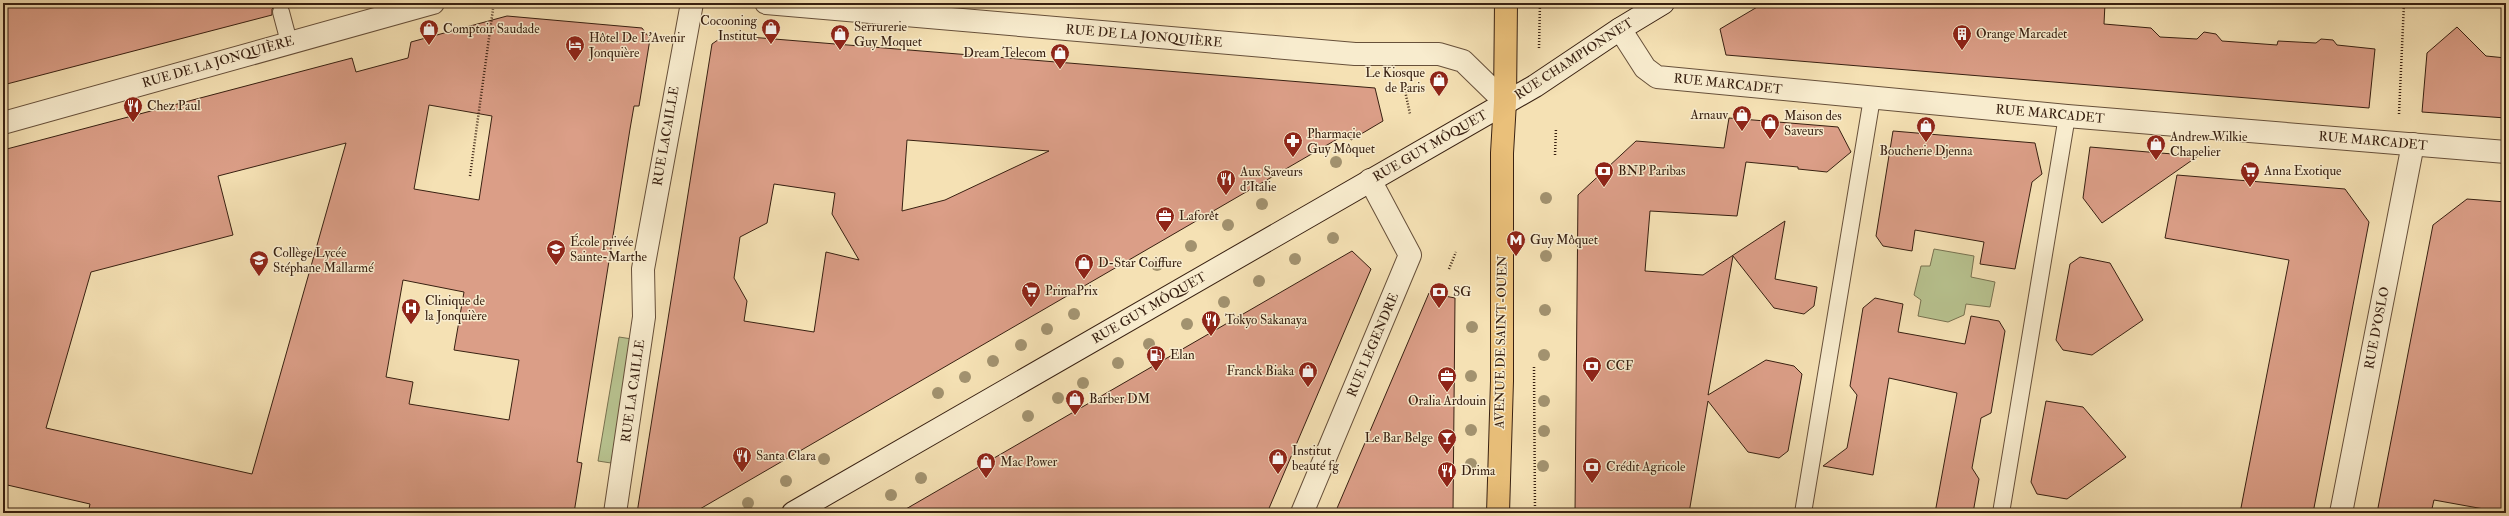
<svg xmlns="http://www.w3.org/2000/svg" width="2509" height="516" font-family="'IM FELL Double Pica',serif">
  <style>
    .green { fill: #b8c390; stroke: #787250 }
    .building { fill: #db9e87; stroke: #382011; fill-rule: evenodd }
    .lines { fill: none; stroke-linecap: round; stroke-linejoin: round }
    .service-casing { stroke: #67503a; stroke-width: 18 }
    .pedestrian-casing { stroke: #67503a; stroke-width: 24 }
    .minor-casing { stroke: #67503a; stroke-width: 24 }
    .secondary-casing { stroke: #382011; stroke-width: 24 }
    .primary-casing { stroke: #382011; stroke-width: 24 }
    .path { stroke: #382011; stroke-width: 2.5; stroke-dasharray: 1 2; stroke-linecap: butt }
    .service { stroke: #f8ecce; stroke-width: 16 }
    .pedestrian { stroke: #f8ecce; stroke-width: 22 }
    .minor { stroke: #f8ecce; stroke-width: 22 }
    .secondary { stroke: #f8ecce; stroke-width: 22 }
    .primary { stroke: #eac07a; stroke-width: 22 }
    .tree { fill: #a2926f }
    .labels { text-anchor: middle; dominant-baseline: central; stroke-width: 3; stroke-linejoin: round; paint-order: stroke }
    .poi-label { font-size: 13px; fill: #382011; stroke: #f8ecce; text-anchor: start }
    .street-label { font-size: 13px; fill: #382011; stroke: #f8ecce }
  </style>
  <rect width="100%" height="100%" fill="#f5e1b4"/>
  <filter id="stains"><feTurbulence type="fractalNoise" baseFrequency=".005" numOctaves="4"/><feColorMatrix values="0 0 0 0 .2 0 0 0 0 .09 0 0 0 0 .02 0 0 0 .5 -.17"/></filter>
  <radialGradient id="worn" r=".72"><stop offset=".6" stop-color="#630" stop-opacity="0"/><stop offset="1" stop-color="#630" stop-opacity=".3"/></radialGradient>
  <!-- green -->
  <g class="green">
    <path d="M1934 249 1974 256 1971 277 1995 282 1990 307 1966 304 1964 315 1948 322 1918 316 1921 300 1914 295 1921 266H1930Z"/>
    <path d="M619 337 632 339 611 463 598 461Z"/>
  </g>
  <!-- building -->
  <g class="building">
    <path d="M3 3H278L272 9V15L3 85Z"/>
    <path d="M1764 3H2105L2104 24 2151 28 2160 37 2197 39 2204 32 2216 34 2222 41 2277 45 2278 41 2316 43 2321 39 2333 40 2337 45 2375 49 2369 108 1726 55 1720 29Z"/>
    <path d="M507 16 642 28 650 39 639 106H634L630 129 577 462 582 463 574 513H88L90 504 3 484V150L352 58 356 72 408 58 411 42ZM429 105 492 116 479 200 414 189ZM346 143 252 474 46 428 91 272 233 235 218 176ZM403 280 464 292 454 350 519 360 509 420 409 404 413 382 386 377Z"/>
    <path d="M2457 27 2486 56 2506 58V118L2422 112 2427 53Z"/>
    <path d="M725 35 1375 88 1383 121 1351 140 1346 134 693 513H637L712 44ZM907 140 1049 151 945 200 902 211ZM774 184 835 193 832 214 859 260 826 252 814 332 744 321 747 301 734 278 740 237 767 223Z"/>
    <path d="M1729 118 1838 127 1851 152 1827 172 1798 169V167L1746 162 1737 216 1650 211 1645 271 1703 275 1785 221 1775 279 1817 287 1814 306 1804 314 1774 308 1733 256 1708 395 1766 360 1794 366 1802 374 1788 451 1779 458 1748 452 1708 401 1689 513H1575L1578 195 1636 141 1724 148Z"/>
    <path d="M1893 131 2035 143 2042 174 2032 182 2015 269 1980 264 1984 242 1915 230 1912 251 1883 246 1876 236Z"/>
    <path d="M2090 147 2148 152 2198 156 2102 223 2083 198Z"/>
    <path d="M2177 175 2345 189 2369 222 2313 513H2240L2289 260 2165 238Z"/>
    <path d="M2467 199 2506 202V513L2434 500 2431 513H2377L2433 225Z"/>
    <path d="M1352 251 1371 269 1267 513H899Z"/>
    <path d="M2080 257 2110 263 2143 320 2092 355 2063 350 2056 340 2070 264Z"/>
    <path d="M1429 293 1455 298 1453 513H1335Z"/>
    <path d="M1875 298 1903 304 1898 332 1965 344 1971 316 1999 321 2005 331 1991 413 1981 418 1972 468 1979 479 1973 513H1935L1957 393 1889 378 1873 475 1823 466 1847 448 1857 395 1850 386 1863 308Z"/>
    <path d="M2046 401 2083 407 2126 457 2067 499 2037 494 2031 482Z"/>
  </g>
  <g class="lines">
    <defs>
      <g id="service">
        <path d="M281 12 289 42"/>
        <path d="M1803 513 1872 98"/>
        <path d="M2001 513 2067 116"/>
      </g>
      <path id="pedestrian" d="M615 513 644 317 643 269 692 3"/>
      <g id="minor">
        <path d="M766 3 1355 54H1439L1463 61 1505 102"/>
        <path d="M1620 29 1645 68 1657 77 2067 116 2506 152"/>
        <path d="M3 123 433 3"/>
        <path d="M1302 513 1410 255 1370 180"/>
        <path d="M2341 513 2413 144"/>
      </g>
      <path id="secondary" d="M793 513 1535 86 1620 29 1663 3"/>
      <path id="primary" d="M1498 513 1502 381V153L1505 102 1506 3"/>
    </defs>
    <!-- service casing -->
    <use href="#service" class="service-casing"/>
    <!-- pedestrian casing -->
    <use href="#pedestrian" class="pedestrian-casing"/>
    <!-- minor casing -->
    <use href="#minor" class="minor-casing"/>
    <!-- secondary casing -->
    <use href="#secondary" class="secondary-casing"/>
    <!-- primary casing -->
    <use href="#primary" class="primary-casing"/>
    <!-- path -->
    <g class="path">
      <path d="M1539 48 1540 3"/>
      <path d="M1404 86 1410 114"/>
      <path d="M2399 114 2404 3"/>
      <path d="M1555 155 1556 128"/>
      <path d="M470 176 493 9"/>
      <path d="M1449 269 1456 252"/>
      <path d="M1534 367 1535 513"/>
    </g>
    <!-- service -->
    <use href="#service" class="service"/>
    <!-- pedestrian -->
    <use href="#pedestrian" class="pedestrian"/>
    <!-- minor -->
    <use href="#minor" class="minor"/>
    <!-- secondary -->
    <use href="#secondary" class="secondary"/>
    <!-- primary -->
    <use href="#primary" class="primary"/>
  </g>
  <!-- trees -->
  <g class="tree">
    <circle cx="1336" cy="162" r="6"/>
    <circle cx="1546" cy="198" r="6"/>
    <circle cx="1262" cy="204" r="6"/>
    <circle cx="1228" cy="225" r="6"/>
    <circle cx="1333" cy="238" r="6"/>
    <circle cx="1191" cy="246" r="6"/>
    <circle cx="1546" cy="256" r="6"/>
    <circle cx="1295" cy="259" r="6"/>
    <circle cx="1157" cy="265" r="6"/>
    <circle cx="1259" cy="281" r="6"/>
    <circle cx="1224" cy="302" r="6"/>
    <circle cx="1545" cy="310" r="6"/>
    <circle cx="1074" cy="314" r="6"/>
    <circle cx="1187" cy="324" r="6"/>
    <circle cx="1472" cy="327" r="6"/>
    <circle cx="1047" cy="329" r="6"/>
    <circle cx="1149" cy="344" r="6"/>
    <circle cx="1021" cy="345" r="6"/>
    <circle cx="1544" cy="355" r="6"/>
    <circle cx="993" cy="361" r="6"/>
    <circle cx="1118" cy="363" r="6"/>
    <circle cx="1471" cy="376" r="6"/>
    <circle cx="965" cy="377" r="6"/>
    <circle cx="1083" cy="383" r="6"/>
    <circle cx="938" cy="393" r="6"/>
    <circle cx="1058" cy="398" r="6"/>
    <circle cx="1544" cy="401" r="6"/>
    <circle cx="1028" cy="416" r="6"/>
    <circle cx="1471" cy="430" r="6"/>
    <circle cx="1544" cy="431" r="6"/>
    <circle cx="824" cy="459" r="6"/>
    <circle cx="1471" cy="464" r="6"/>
    <circle cx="1543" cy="466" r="6"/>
    <circle cx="921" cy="478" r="6"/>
    <circle cx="786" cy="481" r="6"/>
    <circle cx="891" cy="495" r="6"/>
    <circle cx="748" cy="503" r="6"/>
  </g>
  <!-- icons -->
  <defs>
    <symbol id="shop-pin" viewBox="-11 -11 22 30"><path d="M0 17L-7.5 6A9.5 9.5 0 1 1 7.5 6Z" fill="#8f2418" stroke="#f8ecce"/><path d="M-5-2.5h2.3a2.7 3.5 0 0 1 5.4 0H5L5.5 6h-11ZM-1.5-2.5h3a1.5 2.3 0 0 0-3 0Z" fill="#fff"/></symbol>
    <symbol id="building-pin" viewBox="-11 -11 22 30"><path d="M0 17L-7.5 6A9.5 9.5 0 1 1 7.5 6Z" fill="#8f2418" stroke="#f8ecce"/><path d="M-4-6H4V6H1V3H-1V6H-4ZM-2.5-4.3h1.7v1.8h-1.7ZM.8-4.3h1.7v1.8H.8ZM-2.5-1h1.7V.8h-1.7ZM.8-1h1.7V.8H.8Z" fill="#fff"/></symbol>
    <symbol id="hotel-pin" viewBox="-11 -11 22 30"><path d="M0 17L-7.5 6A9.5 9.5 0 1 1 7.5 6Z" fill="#8f2418" stroke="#f8ecce"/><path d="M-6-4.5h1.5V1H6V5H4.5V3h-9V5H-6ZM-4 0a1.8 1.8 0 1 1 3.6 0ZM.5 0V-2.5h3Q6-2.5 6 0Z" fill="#fff"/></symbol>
    <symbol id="restaurant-pin" viewBox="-11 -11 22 30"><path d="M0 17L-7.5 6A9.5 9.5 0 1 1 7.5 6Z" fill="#8f2418" stroke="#f8ecce"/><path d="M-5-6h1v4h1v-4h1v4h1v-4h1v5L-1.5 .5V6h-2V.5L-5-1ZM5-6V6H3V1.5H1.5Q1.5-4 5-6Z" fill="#fff"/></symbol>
    <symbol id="pharmacy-pin" viewBox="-11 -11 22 30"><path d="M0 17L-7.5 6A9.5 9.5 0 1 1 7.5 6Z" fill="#8f2418" stroke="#f8ecce"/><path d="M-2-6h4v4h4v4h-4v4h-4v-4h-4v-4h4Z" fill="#fff"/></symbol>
    <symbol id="bank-pin" viewBox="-11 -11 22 30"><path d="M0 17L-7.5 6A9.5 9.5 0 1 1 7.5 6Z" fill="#8f2418" stroke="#f8ecce"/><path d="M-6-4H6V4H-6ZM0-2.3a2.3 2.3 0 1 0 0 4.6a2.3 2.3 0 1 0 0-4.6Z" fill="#fff"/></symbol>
    <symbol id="supermarket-pin" viewBox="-11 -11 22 30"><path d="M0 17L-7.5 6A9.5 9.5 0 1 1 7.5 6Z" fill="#8f2418" stroke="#f8ecce"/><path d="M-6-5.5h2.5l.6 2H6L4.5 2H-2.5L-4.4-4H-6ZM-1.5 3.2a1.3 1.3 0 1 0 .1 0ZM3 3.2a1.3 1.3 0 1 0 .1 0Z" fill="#fff"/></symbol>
    <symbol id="office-pin" viewBox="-11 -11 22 30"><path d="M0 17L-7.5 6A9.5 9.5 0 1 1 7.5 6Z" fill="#8f2418" stroke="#f8ecce"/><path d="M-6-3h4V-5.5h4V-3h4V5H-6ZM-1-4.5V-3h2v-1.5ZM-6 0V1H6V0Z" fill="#fff"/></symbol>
    <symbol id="metro-pin" viewBox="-11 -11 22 30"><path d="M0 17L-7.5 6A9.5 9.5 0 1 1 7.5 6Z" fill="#8f2418" stroke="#f8ecce"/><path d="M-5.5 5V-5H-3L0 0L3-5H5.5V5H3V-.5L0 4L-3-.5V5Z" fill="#fff"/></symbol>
    <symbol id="school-pin" viewBox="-11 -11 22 30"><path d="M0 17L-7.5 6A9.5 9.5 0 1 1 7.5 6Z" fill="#8f2418" stroke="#f8ecce"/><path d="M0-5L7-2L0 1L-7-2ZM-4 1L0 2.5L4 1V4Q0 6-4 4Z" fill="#fff"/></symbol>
    <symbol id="hospital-pin" viewBox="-11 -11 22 30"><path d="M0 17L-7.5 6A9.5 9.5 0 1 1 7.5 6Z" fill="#8f2418" stroke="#f8ecce"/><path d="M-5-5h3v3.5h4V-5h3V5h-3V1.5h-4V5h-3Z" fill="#fff"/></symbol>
    <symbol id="fuel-pin" viewBox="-11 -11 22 30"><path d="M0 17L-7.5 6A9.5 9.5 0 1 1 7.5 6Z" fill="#8f2418" stroke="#f8ecce"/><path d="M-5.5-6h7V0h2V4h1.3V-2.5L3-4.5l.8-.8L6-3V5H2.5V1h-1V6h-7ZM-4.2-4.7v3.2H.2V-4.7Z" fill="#fff"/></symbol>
    <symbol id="bar-pin" viewBox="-11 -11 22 30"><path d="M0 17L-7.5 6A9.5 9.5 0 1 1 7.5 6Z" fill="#8f2418" stroke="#f8ecce"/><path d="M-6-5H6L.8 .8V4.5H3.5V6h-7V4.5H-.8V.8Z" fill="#fff"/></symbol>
  </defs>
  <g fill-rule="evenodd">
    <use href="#shop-pin" x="760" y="17" width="22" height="30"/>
    <use href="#shop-pin" x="418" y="18" width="22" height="30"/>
    <use href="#shop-pin" x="829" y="23" width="22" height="30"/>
    <use href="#building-pin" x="1951" y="23" width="22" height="30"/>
    <use href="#hotel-pin" x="564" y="34" width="22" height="30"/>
    <use href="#shop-pin" x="1049" y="42" width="22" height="30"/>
    <use href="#shop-pin" x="1428" y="69" width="22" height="30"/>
    <use href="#restaurant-pin" x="122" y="95" width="22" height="30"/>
    <use href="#shop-pin" x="1731" y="104" width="22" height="30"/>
    <use href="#shop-pin" x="1759" y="112" width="22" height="30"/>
    <use href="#shop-pin" x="1915" y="115" width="22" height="30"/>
    <use href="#pharmacy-pin" x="1282" y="130" width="22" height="30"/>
    <use href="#shop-pin" x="2145" y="133" width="22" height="30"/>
    <use href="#bank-pin" x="1593" y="160" width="22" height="30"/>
    <use href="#supermarket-pin" x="2239" y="160" width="22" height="30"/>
    <use href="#restaurant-pin" x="1215" y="168" width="22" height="30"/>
    <use href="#office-pin" x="1154" y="205" width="22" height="30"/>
    <use href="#metro-pin" x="1505" y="229" width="22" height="30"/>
    <use href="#school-pin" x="545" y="238" width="22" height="30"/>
    <use href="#school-pin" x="248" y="249" width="22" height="30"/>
    <use href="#shop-pin" x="1073" y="252" width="22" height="30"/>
    <use href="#supermarket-pin" x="1020" y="280" width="22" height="30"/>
    <use href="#bank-pin" x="1428" y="281" width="22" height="30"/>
    <use href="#hospital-pin" x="400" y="297" width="22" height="30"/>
    <use href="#restaurant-pin" x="1200" y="309" width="22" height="30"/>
    <use href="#fuel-pin" x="1145" y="344" width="22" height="30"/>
    <use href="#bank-pin" x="1581" y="355" width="22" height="30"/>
    <use href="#shop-pin" x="1297" y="360" width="22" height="30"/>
    <use href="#office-pin" x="1436" y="365" width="22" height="30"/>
    <use href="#shop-pin" x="1064" y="388" width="22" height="30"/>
    <use href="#bar-pin" x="1436" y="427" width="22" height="30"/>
    <use href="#restaurant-pin" x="731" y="445" width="22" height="30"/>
    <use href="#shop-pin" x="1267" y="447" width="22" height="30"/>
    <use href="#shop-pin" x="975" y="451" width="22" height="30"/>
    <use href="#bank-pin" x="1581" y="456" width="22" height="30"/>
    <use href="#restaurant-pin" x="1436" y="460" width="22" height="30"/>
  </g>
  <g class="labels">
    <!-- poi labels -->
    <g class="poi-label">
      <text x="757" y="21" text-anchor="end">Cocooning<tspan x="757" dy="15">Institut</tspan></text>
      <text x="854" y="27">Serrurerie<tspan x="854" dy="15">Guy Moquet</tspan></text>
      <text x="443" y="29">Comptoir Saudade</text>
      <text x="1976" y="34">Orange Marcadet</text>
      <text x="589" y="38">Hôtel De L'Avenir<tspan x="589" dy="15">Jonquière</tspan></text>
      <text x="1046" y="53" text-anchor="end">Dream Telecom</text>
      <text x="1425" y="73" text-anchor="end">Le Kiosque<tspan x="1425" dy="15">de Paris</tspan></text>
      <text x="147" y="106">Chez Paul</text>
      <text x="1728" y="115" text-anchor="end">Arnauv</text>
      <text x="1784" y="116">Maison des<tspan x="1784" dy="15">Saveurs</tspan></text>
      <text x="1307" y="134">Pharmacie<tspan x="1307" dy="15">Guy Môquet</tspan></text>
      <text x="2170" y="137">Andrew Wilkie<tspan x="2170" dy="15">Chapelier</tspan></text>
      <text x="1926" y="151" text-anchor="middle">Boucherie Djenna</text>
      <text x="1618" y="171">BNP Paribas</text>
      <text x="2264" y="171">Anna Exotique</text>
      <text x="1240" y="172">Aux Saveurs<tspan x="1240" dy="15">d'Italie</tspan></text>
      <text x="1179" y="216">Laforêt</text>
      <text x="1530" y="240">Guy Môquet</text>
      <text x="570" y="242">École privée<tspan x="570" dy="15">Sainte-Marthe</tspan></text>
      <text x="273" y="253">Collège Lycée<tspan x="273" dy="15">Stéphane Mallarmé</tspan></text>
      <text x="1098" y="263">D-Star Coiffure</text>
      <text x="1045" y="291">PrimaPrix</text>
      <text x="1453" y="292">SG</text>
      <text x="425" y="301">Clinique de<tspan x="425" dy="15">la Jonquière</tspan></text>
      <text x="1225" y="320">Tokyo Sakanaya</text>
      <text x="1170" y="355">Elan</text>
      <text x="1606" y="366">CCF</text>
      <text x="1294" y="371" text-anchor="end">Franck Biaka</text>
      <text x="1089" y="399">Barber DM</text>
      <text x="1447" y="401" text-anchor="middle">Oralia Ardouin</text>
      <text x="1433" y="438" text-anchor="end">Le Bar Belge</text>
      <text x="1292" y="451">Institut<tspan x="1292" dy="15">beauté fg</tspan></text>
      <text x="756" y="456">Santa Clara</text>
      <text x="1000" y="462">Mac Power</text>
      <text x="1606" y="467">Crédit Agricole</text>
      <text x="1461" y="471">Drima</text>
    </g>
    <!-- street labels -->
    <g class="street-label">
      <text transform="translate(1144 36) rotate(5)">RUE DE LA JONQUIÈRE</text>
      <text transform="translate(1574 59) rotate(-33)">RUE CHAMPIONNET</text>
      <text transform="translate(218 62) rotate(-16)">RUE DE LA JONQUIÈRE</text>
      <text transform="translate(1728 84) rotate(6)">RUE MARCADET</text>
      <text transform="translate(2050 114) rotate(5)">RUE MARCADET</text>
      <text transform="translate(666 136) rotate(-80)">RUE LACAILLE</text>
      <text transform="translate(2373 141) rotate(5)">RUE MARCADET</text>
      <text transform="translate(1430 146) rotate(-30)">RUE GUY MÔQUET</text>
      <text transform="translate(1149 308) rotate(-30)">RUE GUY MÔQUET</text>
      <text transform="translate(2377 328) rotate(-79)">RUE D'OSLO</text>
      <text transform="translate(1501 342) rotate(-89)">AVENUE DE SAINT-OUEN</text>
      <text transform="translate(1373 345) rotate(-67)">RUE LEGENDRE</text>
      <text transform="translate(633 391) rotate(-82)">RUE LA CAILLE</text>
    </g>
  </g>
  <!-- margin -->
  <rect width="2509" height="516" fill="none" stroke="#f5e1b4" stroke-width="16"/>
  <rect x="4" y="4" width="2501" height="508" fill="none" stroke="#382011" stroke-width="2"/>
  <rect x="8" y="8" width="2493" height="500" fill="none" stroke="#382011"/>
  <rect width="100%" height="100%" filter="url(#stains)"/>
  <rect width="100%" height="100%" fill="url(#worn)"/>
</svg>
